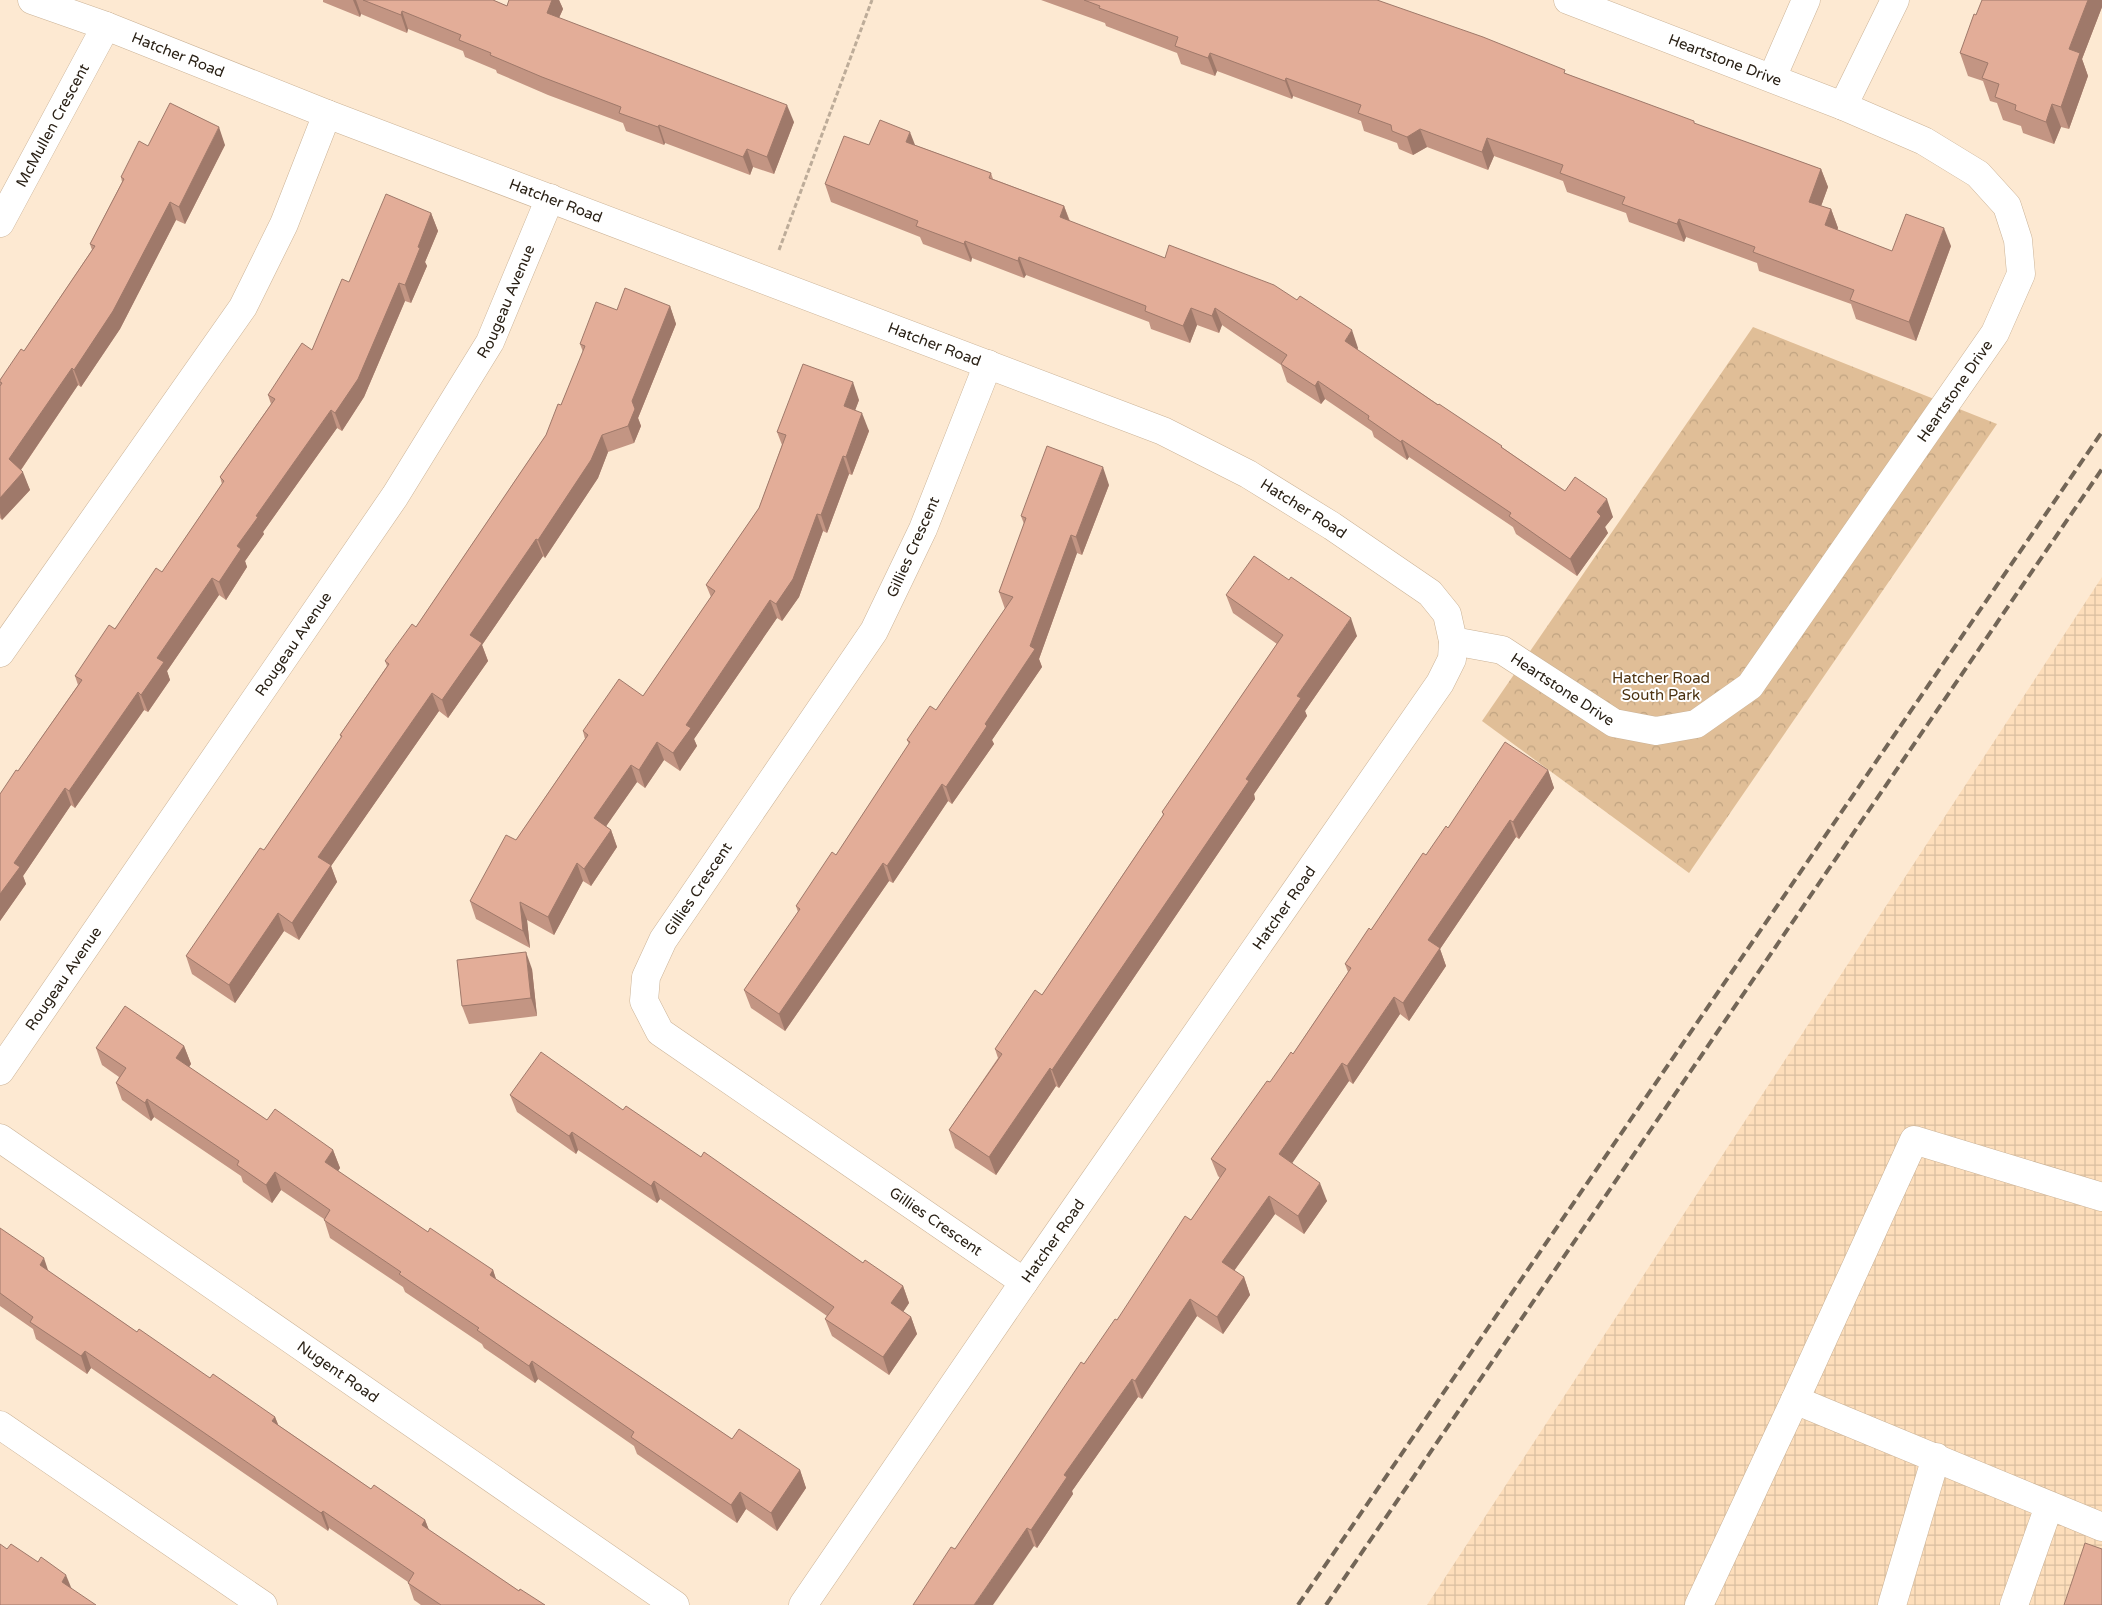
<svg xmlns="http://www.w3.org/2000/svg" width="2102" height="1605" font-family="'Varela Round',sans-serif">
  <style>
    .industrial { fill: url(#industrial-grid) }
    .park { fill: url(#park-crowns) }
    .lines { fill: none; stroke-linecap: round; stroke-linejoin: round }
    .minor-casing { stroke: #cbb397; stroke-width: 29 }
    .path { stroke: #bdac99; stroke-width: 3; stroke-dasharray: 5 2.5; stroke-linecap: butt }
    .minor { stroke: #fff; stroke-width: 28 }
    .rail { stroke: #736657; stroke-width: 4; stroke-dasharray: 10 5; stroke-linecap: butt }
    .wall { fill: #c39583 }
    .shaded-wall { fill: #9f796a }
    .building { fill: #e3ad98; stroke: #9f796a }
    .labels { text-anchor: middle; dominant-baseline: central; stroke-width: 4; stroke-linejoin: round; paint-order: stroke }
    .street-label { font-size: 15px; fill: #2a2116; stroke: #fff }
    .park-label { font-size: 15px; fill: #4b310f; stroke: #fff }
  </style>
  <defs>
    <pattern id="industrial-grid" width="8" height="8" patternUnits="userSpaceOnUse" patternTransform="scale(1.25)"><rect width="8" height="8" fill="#fddebb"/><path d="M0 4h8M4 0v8" fill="none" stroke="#d9bea0"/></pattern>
    <pattern id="park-crowns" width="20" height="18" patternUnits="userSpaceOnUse" patternTransform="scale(1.25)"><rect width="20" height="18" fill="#e0be97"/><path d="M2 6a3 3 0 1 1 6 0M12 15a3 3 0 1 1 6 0" fill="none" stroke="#c0a381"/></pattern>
  </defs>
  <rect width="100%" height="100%" fill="#fde9d2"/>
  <!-- industrial -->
  <path class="industrial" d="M2102 577V1605H1427Z"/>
  <!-- park -->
  <path class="park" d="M1753 327 1997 424 1689 873 1482 721Z"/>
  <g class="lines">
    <defs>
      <g id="minor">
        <path id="s1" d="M32 0 106 26 327 114 1163 431 1248 474 1332 526 1430 593 1447 614 1453 641 1452 659 1440 683 1024 1282 803 1605"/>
        <path d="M1772 78 1806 0"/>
        <path d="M1843 106 1895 0"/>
        <path id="s2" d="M0 223 106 26"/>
        <path id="s3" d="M988 364 923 529 874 631 663 940 646 977 644 1001 660 1032 1024 1282"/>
        <path id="s4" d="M1453 641 1502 650 1614 723 1656 731 1696 724 1750 686 1995 333 2021 274 2018 240 2007 206 1978 174 1924 141 1843 106 1568 0"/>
        <path d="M0 653 243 307 284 224 327 114"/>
        <path id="s5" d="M0 1071 395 496 490 342 550 198"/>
        <path id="s6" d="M0 1138 675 1605"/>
        <path d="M2102 1197 1914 1140 1795 1400 2102 1527"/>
        <path d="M0 1425 263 1605"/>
        <path d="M1699 1605 1795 1400"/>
        <path d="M1892 1605 1936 1457"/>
        <path d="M2014 1605 2049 1506"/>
      </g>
    </defs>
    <!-- minor casing -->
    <use href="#minor" class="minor-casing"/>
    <!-- path -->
    <path class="path" d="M779 250 872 0"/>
    <!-- minor -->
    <use href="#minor" class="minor"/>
    <!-- rail -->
    <g class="rail">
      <path d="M1298 1605 2102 432"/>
      <path d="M1326 1605 2102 469"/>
    </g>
  </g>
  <!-- wall -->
  <g class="wall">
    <path d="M323 0H493L507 6 509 0H559L563 9 559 18 794 122 774 174 753 167 750 175 665 143 664 145 626 131 623 123 548 95 497 73 496 70 465 57 463 51 408 29 407 33 361 14 360 17 323 2Z"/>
    <path d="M1041 0H1377L1696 124 1821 169 1828 187 1821 206 1831 209 1838 228 1837 230 1892 251 1951 246 1916 341 1856 319 1851 304 1759 271 1757 263 1686 237 1684 242 1629 222 1626 213 1567 192 1563 181 1494 156 1488 170 1427 147 1413 155 1399 149 1397 143 1364 131 1361 121 1293 96 1292 99 1217 71 1215 76 1181 64 1177 53 1106 26 1105 23Z"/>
    <path d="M2102 0V7L2082 59 2088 76 2069 129 2061 127 2054 144 2023 133 2021 126 2003 120 1997 103 1990 101 1983 81 1968 76 1960 53 1976 15Z"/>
    <path d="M225 145 185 224 176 220 120 329 81 387 78 385 21 470 30 490 2 520 0 518V380L24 351 92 250 90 244 122 182 121 177 148 146Z"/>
    <path d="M869 145H915L991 173 993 179 1064 206 1070 221 1358 348 1357 350 1503 448 1565 491 1613 517 1605 527 1608 533 1577 576 1516 534 1513 527 1409 457 1407 460 1374 437 1372 431 1325 399 1321 404 1287 382 1281 365 1222 325 1219 333 1197 325 1190 343 1151 329 1149 322 1026 275 1024 278 972 258 971 262 923 244 920 237 831 202 825 184Z"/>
    <path d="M431 213 438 231 425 262 427 266 411 303 405 301 364 397 342 431 337 428 263 532 264 534 245 561 247 567 226 600 219 595 167 671 170 680 148 712 144 710 75 808 71 805 23 876 26 884 0 921V794L18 771 78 685 75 676 162 572 222 484 220 477 271 404 268 395 312 350 349 282Z"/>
    <path d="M670 306 676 324 638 418 641 426 634 443 608 452 598 478 545 558 543 556 482 645 488 661 448 718 439 711 331 866 337 882 299 940 284 931 235 1003 192 974 186 956 264 850 341 738 340 735 387 666 385 661 416 627 546 435 561 405 583 352 580 344 617 310Z"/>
    <path d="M859 400 855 410 869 431 852 475 849 474 827 533 823 531 799 597 782 621 777 618 694 739 697 746 680 771 664 760 645 788 637 782 606 826 611 830 617 847 591 886 583 881 554 935 527 920 530 948 476 919 470 901 516 840 585 739 583 731 643 696 711 597 706 585 759 508 782 445 777 432Z"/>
    <path d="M1109 485 1082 555 1077 553 1039 659 1042 667 992 740 994 744 952 804 948 801 893 883 889 881 785 1031 751 1008 744 990 798 912 796 906 836 855 909 744 907 740 936 710 1005 609 999 592 1024 524 1021 516Z"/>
    <path d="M1226 595 1357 636 1305 711 1307 716 1254 794 1255 799 1059 1088 1056 1086 996 1175 955 1148 949 1130 998 1058 995 1049 1042 995 1163 815 1162 812 1277 644 1233 613Z"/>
    <path d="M1548 770 1554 788 1519 839 1516 837 1440 949 1446 966 1409 1021 1400 1014 1353 1084 1349 1081 1292 1163 1327 1201 1304 1234 1275 1214 1234 1271 1244 1277 1250 1295 1223 1334 1197 1316 1142 1399 1138 1397 1072 1491 1073 1494 1037 1548 1034 1546 955 1549 1084 1364 1117 1320 1191 1220 1220 1178 1218 1176 1211 1159 1293 1054 1348 972 1345 964 1371 930 1426 855 1448 828Z"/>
    <path d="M532 969 537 1016 469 1024 462 1006Z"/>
    <path d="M184 1046 191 1064 189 1067 267 1120 333 1150 340 1168 338 1171 428 1232 493 1270 496 1279 732 1439 800 1470 806 1488 777 1531 746 1509 737 1523 637 1454 634 1446 538 1379 535 1383 484 1348 482 1344 405 1292 403 1287 330 1238 324 1219 281 1190 272 1203 243 1182 241 1176 154 1117 151 1121 122 1100 116 1083 119 1077 102 1065 96 1048Z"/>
    <path d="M510 1095 623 1110 701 1157 863 1263 903 1286 909 1303 903 1312 911 1317 917 1334 889 1375 832 1336 825 1319 827 1316 660 1199 657 1203 578 1150 576 1154 517 1112Z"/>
    <path d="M0 1228 48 1271 137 1332 210 1378 275 1417 278 1425 371 1489 425 1520 429 1530 519 1591 545 1605H421L414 1600 408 1582 329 1528 328 1531 91 1368 87 1374 36 1339 33 1329 0 1306Z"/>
  </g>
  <!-- shaded-wall -->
  <g class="shaded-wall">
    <path d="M353 0H356L361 14 360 17Z"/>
    <path d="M552 0H559L563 9 553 31 547 13Z"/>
    <path d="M2088 0H2102V7L2082 59 2088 76 2069 129 2061 107 2069 49Z"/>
    <path d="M402 11 408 29 407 33 401 15Z"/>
    <path d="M1210 53 1217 71 1215 76 1208 58Z"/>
    <path d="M1286 78 1293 96 1292 99 1285 81Z"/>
    <path d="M2052 104 2061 127 2054 144 2046 122Z"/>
    <path d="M787 105 794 122 774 174 767 157Z"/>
    <path d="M659 125 665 143 664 145 658 127Z"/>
    <path d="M219 127 225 145 185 224 179 207Z"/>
    <path d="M1420 129 1427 147 1413 155 1407 137Z"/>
    <path d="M910 132 917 150 906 142Z"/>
    <path d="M1487 138 1494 156 1488 170 1482 152Z"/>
    <path d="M747 149 753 167 750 175 743 157Z"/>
    <path d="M1821 169 1828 187 1816 220 1809 202Z"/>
    <path d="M170 202 176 220 120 329 81 387 74 370Z"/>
    <path d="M1064 206 1070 223 1060 217Z"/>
    <path d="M1831 209 1838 228 1832 243 1825 225Z"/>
    <path d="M431 213 438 231 425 262 427 266 411 303 405 285 418 247Z"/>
    <path d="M1679 219 1686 237 1684 242 1677 224Z"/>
    <path d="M1944 228 1951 246 1916 341 1909 322Z"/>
    <path d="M965 241 972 258 971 262 964 244Z"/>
    <path d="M1019 257 1026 275 1024 278 1018 261Z"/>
    <path d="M399 283 405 301 364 397 342 431 335 413Z"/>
    <path d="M670 306 676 324 638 418 641 426 634 443 628 426 632 401Z"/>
    <path d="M1191 308 1197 325 1190 343 1183 326Z"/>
    <path d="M1215 308 1222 325 1219 333 1212 316Z"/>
    <path d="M1352 330 1358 348 1351 359 1345 341Z"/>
    <path d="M72 368 78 385 16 477 9 459Z"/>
    <path d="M1318 381 1325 399 1321 404 1315 386Z"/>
    <path d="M853 382 859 400 850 424 844 406Z"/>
    <path d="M331 410 337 428 263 532 264 534 245 561 247 567 226 600 219 582 237 546 256 516Z"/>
    <path d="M862 413 869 431 852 475 846 457Z"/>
    <path d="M602 435 608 452 598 478 545 558 538 540Z"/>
    <path d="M1402 440 1409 457 1407 460 1401 442Z"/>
    <path d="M843 456 849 474 827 533 821 515Z"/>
    <path d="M1103 467 1109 485 1082 555 1076 537Z"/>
    <path d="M23 472 30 490 2 520 0 513V498Z"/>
    <path d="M1607 499 1613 517 1605 527 1608 533 1577 576 1570 559 1597 512Z"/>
    <path d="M817 514 823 531 799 597 782 621 776 604Z"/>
    <path d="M1071 535 1077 553 1039 659 1042 667 992 740 994 744 952 804 946 787 985 724 1030 646Z"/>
    <path d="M536 539 543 556 482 645 488 661 448 718 442 700 470 635Z"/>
    <path d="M212 578 219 595 167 671 170 680 148 712 141 695 157 658Z"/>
    <path d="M770 600 777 618 694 739 697 746 680 771 673 753 686 725Z"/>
    <path d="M1351 618 1357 636 1305 711 1307 716 1254 794 1255 799 1059 1088 1052 1070 1246 779 1297 696Z"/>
    <path d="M138 692 144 710 75 808 69 791Z"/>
    <path d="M432 693 439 711 331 866 337 882 299 940 292 923 318 857Z"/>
    <path d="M657 742 664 760 645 788 639 770Z"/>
    <path d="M631 765 637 782 600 835 594 818Z"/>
    <path d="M1548 770 1554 788 1519 839 1513 822Z"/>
    <path d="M942 784 948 801 893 883 887 866Z"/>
    <path d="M65 788 71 805 23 876 26 884 0 921V894L14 863Z"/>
    <path d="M1510 820 1516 837 1440 949 1446 966 1409 1021 1403 1003 1428 940Z"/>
    <path d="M611 830 617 847 591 886 584 869Z"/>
    <path d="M577 863 583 881 554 935 548 917Z"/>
    <path d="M883 863 889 881 785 1031 779 1014Z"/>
    <path d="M520 902 527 920 530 948 523 931Z"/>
    <path d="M278 913 284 931 235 1003 229 985Z"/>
    <path d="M526 952 532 969 537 1016 531 998Z"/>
    <path d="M1394 997 1400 1014 1353 1084 1347 1066Z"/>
    <path d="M184 1046 191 1064 183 1076 176 1058Z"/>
    <path d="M1342 1063 1349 1081 1286 1172 1279 1154Z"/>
    <path d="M1050 1068 1056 1086 996 1175 989 1157Z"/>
    <path d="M147 1099 154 1117 151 1121 145 1103Z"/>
    <path d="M572 1132 578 1150 576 1154 569 1136Z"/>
    <path d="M333 1150 340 1168 332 1180 325 1162Z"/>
    <path d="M275 1172 281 1190 272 1203 266 1185Z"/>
    <path d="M654 1181 660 1199 657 1203 651 1186Z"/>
    <path d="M1320 1183 1327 1201 1304 1234 1298 1216Z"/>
    <path d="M1269 1196 1275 1214 1228 1279 1222 1262Z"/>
    <path d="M44 1258 50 1276 40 1265Z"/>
    <path d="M493 1270 499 1288 490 1275Z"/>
    <path d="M1244 1277 1250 1295 1223 1334 1217 1317Z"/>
    <path d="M903 1286 909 1303 897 1321 891 1303Z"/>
    <path d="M1190 1299 1197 1316 1142 1399 1135 1381Z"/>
    <path d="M911 1317 917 1334 889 1375 883 1357Z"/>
    <path d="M85 1351 91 1368 87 1374 81 1356Z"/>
    <path d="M532 1361 538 1379 535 1383 529 1366Z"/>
    <path d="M1132 1379 1138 1397 1072 1491 1073 1494 1037 1548 1031 1530 1064 1475Z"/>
    <path d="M275 1417 282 1434 272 1421Z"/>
    <path d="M800 1470 806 1488 777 1531 771 1513Z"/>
    <path d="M740 1492 746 1509 737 1523 731 1505Z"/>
    <path d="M323 1511 329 1528 328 1531 321 1513Z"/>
    <path d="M425 1520 432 1538 422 1525Z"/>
    <path d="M1027 1528 1034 1546 993 1605H974Z"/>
    <path d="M66 1575 73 1592 62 1582Z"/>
  </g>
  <!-- building -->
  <g class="building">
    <path d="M363 0H493L507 6 509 0H552L547 13 787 105 767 157 747 149 743 157 659 125 658 127 619 113 621 107 542 77 490 55 491 53 459 40 461 35 402 11 401 15Z"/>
    <path d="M1084 0H1377L1483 37 1565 70 1564 73 1694 121V123L1821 169 1809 202 1831 209 1825 225 1892 251 1906 214 1944 228 1909 322 1850 300 1854 290 1753 252 1755 247 1679 219 1677 224 1622 204 1625 197 1560 173 1563 165 1487 138 1482 152 1420 129 1407 137 1392 131 1391 125 1358 113 1361 105 1286 78 1285 81 1210 53 1208 58 1175 46 1178 37 1099 8 1100 6Z"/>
    <path d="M1982 0H2088L2069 49 2080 53 2061 107 2052 104 2046 122 2015 110 2016 105 1995 97 1999 84 1982 78 1988 63 1960 53 1974 14 1976 15Z"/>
    <path d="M170 103 219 127 179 207 170 202 113 311 74 370 72 368 9 459 23 472 0 498V386L2 383 0 382V380L21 349 24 351 95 246 90 244 124 179 121 177 139 141 148 146Z"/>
    <path d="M880 120 910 132 906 142 991 173 989 178 1064 206 1060 217 1165 258 1169 245 1274 285 1297 300 1300 296 1352 330 1345 341 1438 405 1439 404 1502 446 1501 447 1565 491 1575 477 1607 499 1597 512 1601 516 1570 559 1509 516 1511 513 1402 440 1401 442 1368 419 1369 416 1318 381 1315 386 1281 364 1287 355 1215 308 1212 316 1191 308 1183 326 1145 311 1146 306 1019 257 1018 261 965 241 964 244 916 226 918 221 825 184 844 136 869 145Z"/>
    <path d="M386 194 431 213 418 247 420 248 405 285 399 283 358 379 335 413 331 410 256 516 258 517 237 546 241 549 219 582 212 578 157 658 164 662 141 695 138 692 69 791 65 788 14 863 20 867 0 894V794L16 770 18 771 82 680 75 676 109 625 115 629 156 568 162 572 224 481 220 477 275 399 268 395 302 343 312 350 342 279 349 282Z"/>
    <path d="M625 288 670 306 632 401 635 409 628 426 602 435 591 460 538 540 536 539 470 635 482 643 442 700 432 693 318 857 331 865 292 923 278 913 229 985 186 956 260 848 264 850 342 736 340 735 389 664 385 661 412 624 416 627 546 435 558 404 561 405 585 346 580 344 596 302 617 310Z"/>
    <path d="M803 364 853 382 844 406 862 413 846 457 843 456 821 515 817 514 793 579 776 604 770 600 686 725 691 728 673 753 657 742 639 770 631 765 594 818 611 830 584 869 577 863 548 917 520 902 523 931 470 901 506 835 516 840 588 735 583 731 619 679 643 696 715 591 706 585 759 508 786 435 777 432Z"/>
    <path d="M1047 446 1103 467 1076 537 1071 535 1030 646 1035 649 985 724 987 726 946 787 942 784 887 866 883 863 779 1014 744 990 800 909 796 906 832 852 836 855 910 742 907 740 930 706 936 710 1013 597 999 592 1026 518 1021 516Z"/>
    <path d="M1254 556 1289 580 1291 577 1351 618 1297 696 1301 698 1246 779 1249 781 1052 1070 1050 1068 989 1157 949 1130 1002 1054 995 1049 1035 990 1042 995 1164 814 1162 812 1283 635 1226 595Z"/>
    <path d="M1505 742 1548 770 1513 822 1510 820 1428 940 1440 948 1403 1003 1394 997 1347 1066 1342 1063 1279 1154 1320 1183 1298 1216 1269 1196 1222 1262 1244 1277 1217 1317 1190 1299 1135 1381 1132 1379 1064 1475 1067 1477 1031 1530 1027 1528 974 1605H913L951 1547 955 1549 1081 1362 1084 1364 1115 1319 1117 1320 1185 1216 1191 1220 1226 1169 1211 1159 1267 1081 1270 1082 1291 1052 1293 1054 1351 968 1345 964 1369 928 1371 930 1423 853 1426 855 1446 826 1448 828Z"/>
    <path d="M526 952 531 998 462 1006 457 960Z"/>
    <path d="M125 1006 184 1046 176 1058 267 1120 275 1109 333 1150 325 1162 428 1232 430 1228 493 1270 490 1275 732 1439 739 1429 800 1470 771 1513 740 1492 731 1505 631 1437 634 1432 532 1361 529 1366 477 1330 479 1328 399 1274 401 1272 324 1220 330 1210 275 1172 266 1185 237 1165 239 1161 147 1099 145 1103 116 1083 126 1068 96 1048Z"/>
    <path d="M541 1052 623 1110 626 1106 701 1157 704 1152 863 1263 865 1260 903 1286 891 1303 911 1317 883 1357 825 1319 834 1307 654 1181 651 1186 572 1132 569 1136 510 1095Z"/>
    <path d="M0 1228 44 1258 40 1265 137 1332 139 1329 210 1378 213 1374 275 1417 272 1421 371 1489 374 1485 425 1520 422 1525 519 1591 520 1589 545 1605H441L408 1583 414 1573 323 1511 321 1513 85 1351 81 1356 30 1322 33 1317 0 1293Z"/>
    <path d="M2085 1543 2102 1549V1605H2064Z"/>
    <path d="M0 1544 7 1549 11 1544 38 1562 41 1557 66 1575 62 1582 96 1605H0Z"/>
  </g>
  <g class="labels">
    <!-- street labels -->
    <g class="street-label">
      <text stroke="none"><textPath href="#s1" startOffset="156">Hatcher Road</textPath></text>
      <text transform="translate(1725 60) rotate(21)">Heartstone Drive</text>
      <text stroke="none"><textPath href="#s2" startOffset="111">McMullen Crescent</textPath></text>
      <text stroke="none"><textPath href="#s1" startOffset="561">Hatcher Road</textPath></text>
      <text stroke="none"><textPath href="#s5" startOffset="922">Rougeau Avenue</textPath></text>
      <text stroke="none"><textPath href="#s1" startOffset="966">Hatcher Road</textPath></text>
      <text stroke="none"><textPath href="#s4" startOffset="692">Heartstone Drive</textPath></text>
      <text stroke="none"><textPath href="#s1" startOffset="1371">Hatcher Road</textPath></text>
      <text transform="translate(913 547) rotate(-66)">Gillies Crescent</text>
      <text stroke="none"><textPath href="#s5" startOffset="518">Rougeau Avenue</textPath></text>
      <text stroke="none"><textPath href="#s4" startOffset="122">Heartstone Drive</textPath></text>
      <text transform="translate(698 889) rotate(-56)">Gillies Crescent</text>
      <text transform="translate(1284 908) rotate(-55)">Hatcher Road</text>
      <text stroke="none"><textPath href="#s5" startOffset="112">Rougeau Avenue</textPath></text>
      <text stroke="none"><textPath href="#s3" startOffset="1099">Gillies Crescent</textPath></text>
      <text transform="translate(1053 1241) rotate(-55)">Hatcher Road</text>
      <text stroke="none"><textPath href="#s6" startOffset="411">Nugent Road</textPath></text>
    </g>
    <!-- park labels -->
    <g class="park-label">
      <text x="1661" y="678">Hatcher Road<tspan x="1661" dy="17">South Park</tspan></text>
    </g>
  </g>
</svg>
